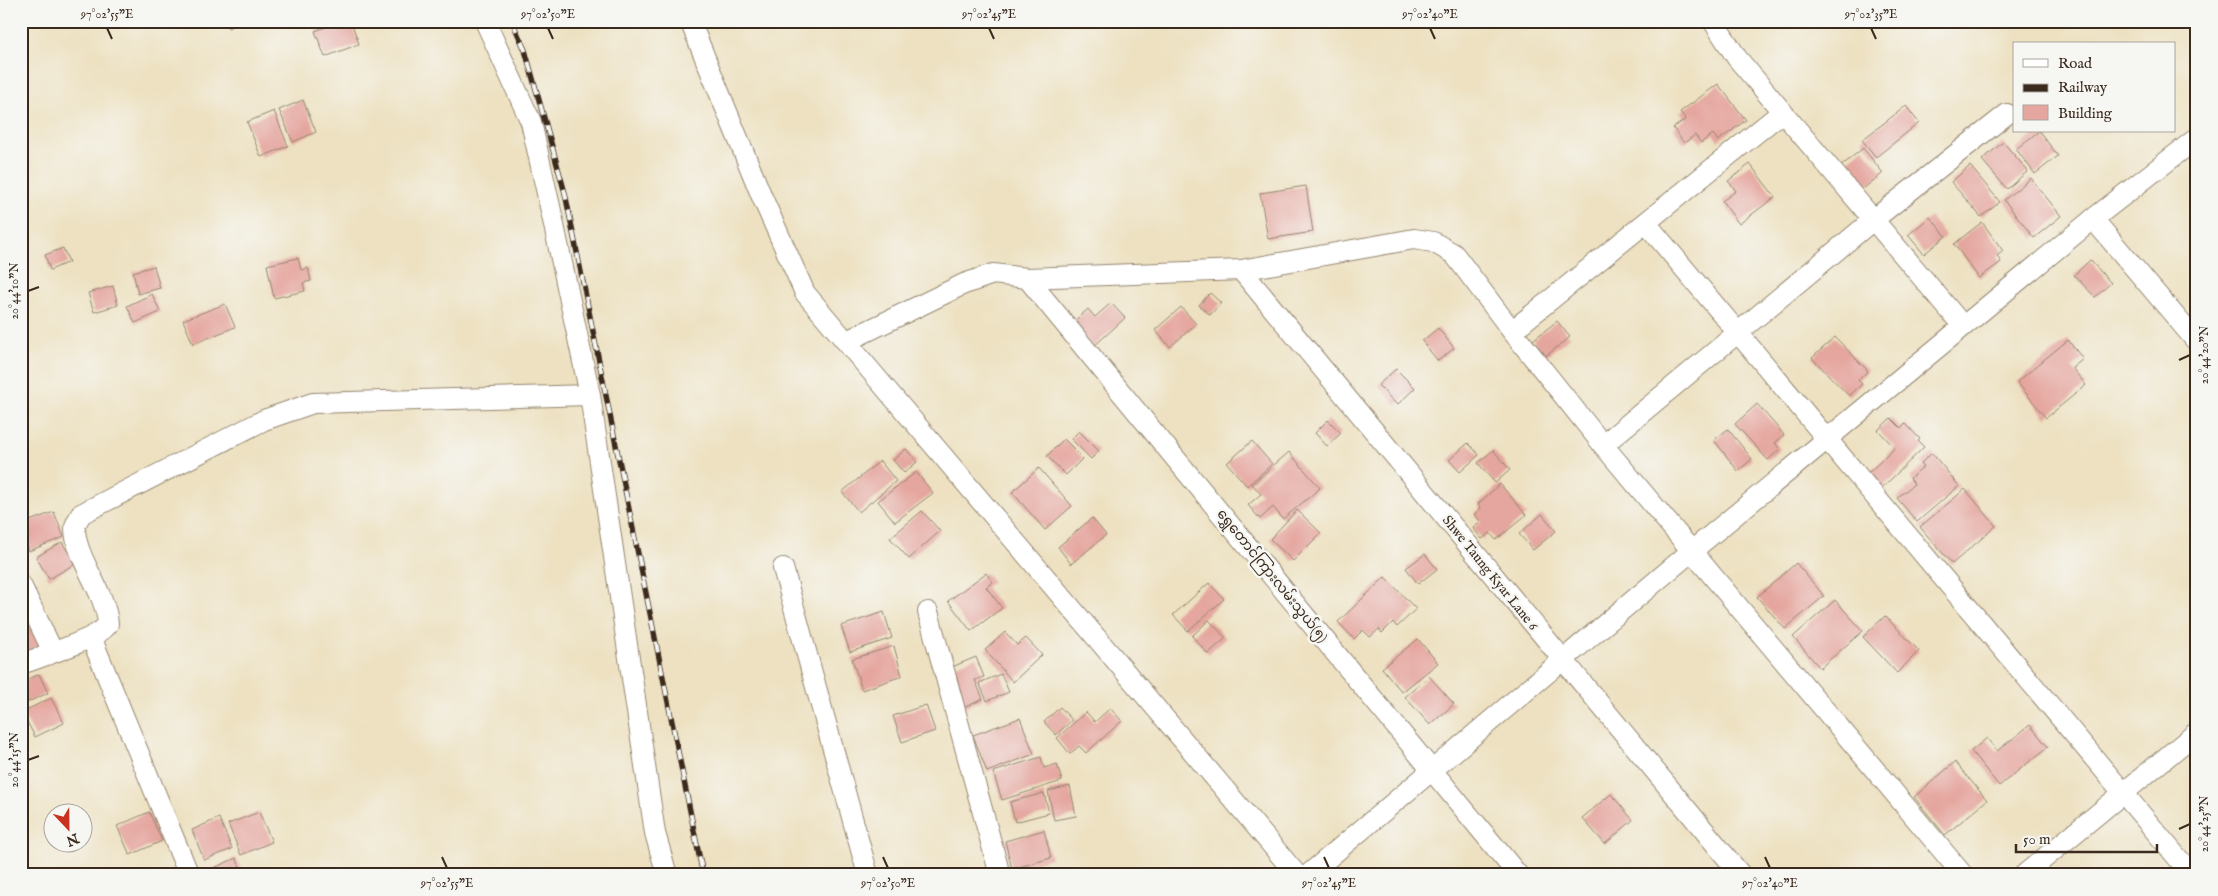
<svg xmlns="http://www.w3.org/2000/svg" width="2218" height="896" font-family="'IM FELL English','Noto Sans Myanmar',serif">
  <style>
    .building { fill: #e5a69f }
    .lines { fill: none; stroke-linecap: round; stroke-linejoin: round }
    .street-casing { stroke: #948670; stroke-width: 22 }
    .street { stroke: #fff; stroke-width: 20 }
    .rail-casing { stroke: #3b2a1e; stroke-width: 5.5 }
    .rail { stroke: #f6f6f2; stroke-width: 4; stroke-dasharray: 11; stroke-linecap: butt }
    .ticks { fill: none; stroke: #3b2a1e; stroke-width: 2 }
    .labels { text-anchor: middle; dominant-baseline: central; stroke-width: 5; stroke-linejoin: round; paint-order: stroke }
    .street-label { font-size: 14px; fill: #3b2a1e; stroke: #f6f6f2 }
    .neatline { fill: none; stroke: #3b2a1e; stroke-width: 2 }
    .ticks-label { font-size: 12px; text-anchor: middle; fill: #3b2a1e }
  </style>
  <rect width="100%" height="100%" fill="#f6f6f2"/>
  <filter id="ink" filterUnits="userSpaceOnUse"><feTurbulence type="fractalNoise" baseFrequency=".02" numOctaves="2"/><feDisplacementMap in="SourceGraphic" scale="10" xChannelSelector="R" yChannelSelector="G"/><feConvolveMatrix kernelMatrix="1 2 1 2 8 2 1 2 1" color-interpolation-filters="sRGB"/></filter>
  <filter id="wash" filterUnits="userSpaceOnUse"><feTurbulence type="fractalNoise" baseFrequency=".0096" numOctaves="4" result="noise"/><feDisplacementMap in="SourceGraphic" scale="20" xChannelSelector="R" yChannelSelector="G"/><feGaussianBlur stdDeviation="1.12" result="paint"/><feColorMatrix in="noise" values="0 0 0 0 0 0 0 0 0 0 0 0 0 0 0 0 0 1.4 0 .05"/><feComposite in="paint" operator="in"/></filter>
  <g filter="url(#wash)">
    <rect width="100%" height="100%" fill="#ede1c1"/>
    <g id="blocks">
      <!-- building -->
      <g class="building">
        <path d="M225 21H243L228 28Z"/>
        <path d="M341 21H351L359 44 325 57 315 31Z"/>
        <path d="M1718 84 1746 120 1718 141 1713 134 1701 143 1695 135 1684 143 1673 128 1686 119 1680 112Z"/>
        <path d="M303 100 316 132 293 142 279 110Z"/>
        <path d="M1906 106 1919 123 1876 157 1862 140Z"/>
        <path d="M274 111 288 146 261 157 247 122Z"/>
        <path d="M2039 131 2058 156 2035 174 2016 149Z"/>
        <path d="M2003 142 2028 171 2007 189 1982 160Z"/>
        <path d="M1863 148 1883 173 1859 192 1839 168Z"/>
        <path d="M1750 164 1775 197 1739 224 1722 201 1736 191 1728 181Z"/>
        <path d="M1970 166 2000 202 1981 217 1951 182Z"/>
        <path d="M2031 178 2061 216 2034 238 2004 200Z"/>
        <path d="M1306 186 1313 232 1268 239 1260 193Z"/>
        <path d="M1930 217 1946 236 1924 254 1908 235Z"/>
        <path d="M1982 222 2003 251 1997 256 2001 262 1979 278 1954 244Z"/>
        <path d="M21 227 28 239 21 243Z"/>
        <path d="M63 248 69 262 50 270 45 255Z"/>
        <path d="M298 258 301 270 308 268 311 281 303 283 305 291 274 298 267 265Z"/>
        <path d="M2090 260 2111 283 2095 297 2074 275Z"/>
        <path d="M154 266 160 288 138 294 133 272Z"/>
        <path d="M113 286 118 305 94 312 88 293Z"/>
        <path d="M1210 293 1221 303 1210 315 1199 305Z"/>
        <path d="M152 294 160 312 135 323 127 306Z"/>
        <path d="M1111 303 1125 318 1093 347 1071 324 1088 309 1095 317Z"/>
        <path d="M225 304 235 327 193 344 183 320Z"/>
        <path d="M1181 307 1196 324 1170 347 1155 330Z"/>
        <path d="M1557 321 1570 337 1546 356 1533 340Z"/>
        <path d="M1438 328 1454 348 1438 361 1422 341Z"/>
        <path d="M1835 337 1868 371 1858 380 1862 384 1849 396 1812 358Z"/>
        <path d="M2068 340 2083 359 2072 368 2086 385 2046 418 2017 382Z"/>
        <path d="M1396 369 1415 388 1397 405 1378 385Z"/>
        <path d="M1757 404 1784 435 1775 443 1780 449 1768 460 1735 424Z"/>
        <path d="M1891 418 1901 428 1905 423 1920 439 1918 441 1924 447 1882 488 1868 473 1895 448 1878 430Z"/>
        <path d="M1328 420 1341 433 1327 446 1315 433Z"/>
        <path d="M1728 429 1752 459 1738 471 1714 440Z"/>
        <path d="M1079 431 1099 451 1091 459 1071 439Z"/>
        <path d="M1064 439 1083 458 1066 475 1047 456Z"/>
        <path d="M1252 441 1272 464 1247 486 1227 463Z"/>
        <path d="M1468 443 1479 455 1460 472 1449 460Z"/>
        <path d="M906 449 917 462 904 473 893 460Z"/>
        <path d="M1493 450 1510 470 1495 483 1478 463Z"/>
        <path d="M1289 452 1320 488 1283 519 1273 507 1260 519 1248 505 1261 494 1252 484Z"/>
        <path d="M1932 453 1959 486 1917 522 1897 498 1914 484 1910 478 1924 466 1921 463Z"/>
        <path d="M880 461 896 481 859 512 842 492Z"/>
        <path d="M1039 468 1072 506 1045 530 1012 492Z"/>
        <path d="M916 472 933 493 895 522 878 501Z"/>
        <path d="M1500 484 1526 515 1496 540 1490 533 1482 539 1473 528 1481 522 1474 514 1481 508 1478 504Z"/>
        <path d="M1965 489 1996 526 1952 564 1920 527Z"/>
        <path d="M1297 510 1321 533 1293 561 1270 539Z"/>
        <path d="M922 511 940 531 909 559 890 538Z"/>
        <path d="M54 512 64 537 29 551 21 531V524Z"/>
        <path d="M1542 514 1556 531 1533 550 1519 534Z"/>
        <path d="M1092 518 1106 535 1071 564 1058 547Z"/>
        <path d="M62 542 75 564 49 579 36 557Z"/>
        <path d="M1425 554 1437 569 1418 584 1406 568Z"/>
        <path d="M1796 563 1824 596 1785 629 1757 597Z"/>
        <path d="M986 573 993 582 986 587 1002 608 971 631 948 601Z"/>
        <path d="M1385 577 1416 609 1397 627 1393 622 1382 633 1379 629 1370 637 1363 630 1354 639 1338 622Z"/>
        <path d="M1209 583 1224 599 1188 631 1173 615Z"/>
        <path d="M1835 600 1863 631 1820 668 1793 637Z"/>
        <path d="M884 612 892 638 850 652 841 626Z"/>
        <path d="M1885 616 1919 651 1897 673 1863 637Z"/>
        <path d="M27 620 40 645 21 654V623Z"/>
        <path d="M1209 620 1226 638 1208 654 1192 636Z"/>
        <path d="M1005 632 1017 645 1026 638 1042 655 1013 682 985 650Z"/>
        <path d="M1418 639 1438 663 1402 692 1382 668Z"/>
        <path d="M894 646 902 676 862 690 852 659Z"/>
        <path d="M976 657 984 677 975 680 983 699 963 708 947 669Z"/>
        <path d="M39 674 48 693 21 705V682Z"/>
        <path d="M1001 674 1009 692 987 701 979 683Z"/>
        <path d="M1429 676 1454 704 1430 725 1405 697Z"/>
        <path d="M51 698 64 723 35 737 22 712Z"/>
        <path d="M926 705 935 731 902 742 893 716Z"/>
        <path d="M1060 707 1072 720 1056 735 1044 722Z"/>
        <path d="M1110 708 1122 721 1086 753 1079 746 1070 754 1057 738 1086 712 1095 722Z"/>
        <path d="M1020 718 1034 754 987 772 973 735Z"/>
        <path d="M2030 725 2048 747 1999 786 1971 751 1987 738 1997 751Z"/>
        <path d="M1041 757 1044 768 1057 764 1062 781 1002 800 993 772Z"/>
        <path d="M1955 762 1987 800 1945 835 1914 797Z"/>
        <path d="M1070 786 1076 816 1054 820 1048 791Z"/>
        <path d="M1044 793 1049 813 1015 822 1010 802Z"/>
        <path d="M1611 794 1633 820 1605 844 1582 818Z"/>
        <path d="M149 812 162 841 130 855 117 826Z"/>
        <path d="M259 812 272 842 241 855 228 824Z"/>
        <path d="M219 818 232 849 204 860 192 830Z"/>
        <path d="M1044 830 1051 858 1012 869 1005 841Z"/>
        <path d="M236 858 244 875H204L203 873Z"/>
      </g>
    </g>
  </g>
  <g filter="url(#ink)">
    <use href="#blocks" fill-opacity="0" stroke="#948670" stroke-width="1"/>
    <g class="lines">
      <defs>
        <g id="street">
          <path d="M485 21 531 122 551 211 590 395 655 833 667 875"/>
          <path d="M690 21 762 197 805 293 1297 875"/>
          <path d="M1713 21 1737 58 1963 326"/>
          <path d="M2093 219 2197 342"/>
          <path d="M1646 223 2192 875"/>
          <path d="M1241 270 1741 875"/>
          <path d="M1027 278 1518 875"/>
          <path d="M1512 331 1782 112"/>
          <path d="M847 341 964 284 993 274 1027 278 1241 270 1414 239 1433 242 1454 254 1512 331 1603 445 1963 875"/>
          <path d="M1603 445 1873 220 2007 114"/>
          <path d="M783 568 868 875"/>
          <path d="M21 585 53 652"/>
          <path d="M928 612 1000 875"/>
          <path d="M91 637 189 875"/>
          <path d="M21 664C40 657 99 639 108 624 106 592 75 558 75 528 75 523 79 519 81 514L264 420 313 403 590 395"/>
          <path d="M1308 875 1693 550 2093 219 2197 138"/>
          <path d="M2024 875 2197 732"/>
        </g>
      </defs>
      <!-- street casing -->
      <use href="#street" class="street-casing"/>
      <!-- street -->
      <use href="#street" class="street"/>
      <defs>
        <path id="rail" d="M512 21 525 50 565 193 703 875"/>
      </defs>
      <!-- rail casing -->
      <use href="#rail" class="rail-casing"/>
      <!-- rail -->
      <use href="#rail" class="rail"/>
    </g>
  </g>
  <!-- ticks -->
  <path class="ticks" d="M107 28 112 39M548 28 553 39M989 28 994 39M1430 28 1435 39M1871 28 1876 39M28 291 39 287M2179 360 2190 355M28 760 39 756M2179 829 2190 824M442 857 447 868M883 857 888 868M1324 857 1329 868M1765 857 1770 868"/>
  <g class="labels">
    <!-- street labels -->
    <g class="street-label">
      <text transform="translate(1490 573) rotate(51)">Shwe Taung Kyar Lane 6</text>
      <text transform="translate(1272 576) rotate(51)">ရွှေတောင်ကြားလမ်းသွယ်(၅)</text>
    </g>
  </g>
  <!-- margin -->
  <rect width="2218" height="896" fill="none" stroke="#f6f6f2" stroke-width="55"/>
  <!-- legend -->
  <rect x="2013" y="42" width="162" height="90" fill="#f6f6f2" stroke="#aba49d"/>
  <rect x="2023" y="59" width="25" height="8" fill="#ffffff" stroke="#aba49d"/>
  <text x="2058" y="68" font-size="15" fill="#3b2a1e">Road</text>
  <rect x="2023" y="84" width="25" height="8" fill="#3b2a1e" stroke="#aba49d"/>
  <text x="2058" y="92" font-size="15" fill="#3b2a1e">Railway</text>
  <rect x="2023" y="105" width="25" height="15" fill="#e5a69f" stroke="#aba49d"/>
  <text x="2058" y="118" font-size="15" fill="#3b2a1e">Building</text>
  <!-- north arrow -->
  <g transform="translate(68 828) rotate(158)"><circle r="24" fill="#f6f6f2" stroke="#aba49d"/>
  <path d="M0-4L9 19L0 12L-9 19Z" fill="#c8321e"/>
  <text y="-8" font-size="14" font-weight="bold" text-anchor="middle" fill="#3b2a1e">N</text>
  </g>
  <!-- scale -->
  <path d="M2016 844v8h141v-8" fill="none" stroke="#3b2a1e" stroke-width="2.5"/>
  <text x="2023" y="844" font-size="15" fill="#3b2a1e" stroke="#f6f6f2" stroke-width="4" paint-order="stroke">50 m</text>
  <rect x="28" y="28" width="2162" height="840" class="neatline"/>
  <g class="ticks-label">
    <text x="107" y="18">97°02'55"E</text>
    <text x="548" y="18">97°02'50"E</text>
    <text x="989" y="18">97°02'45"E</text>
    <text x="1430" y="18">97°02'40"E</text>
    <text x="1871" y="18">97°02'35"E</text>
    <text transform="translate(14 291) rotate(-90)" y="4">20°44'10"N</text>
    <text transform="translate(2204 355) rotate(-90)" y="4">20°44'20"N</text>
    <text transform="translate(14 760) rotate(-90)" y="4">20°44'15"N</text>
    <text transform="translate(2204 824) rotate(-90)" y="4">20°44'25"N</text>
    <text x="447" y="887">97°02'55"E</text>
    <text x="888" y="887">97°02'50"E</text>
    <text x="1329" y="887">97°02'45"E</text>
    <text x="1770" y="887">97°02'40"E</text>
  </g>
</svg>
